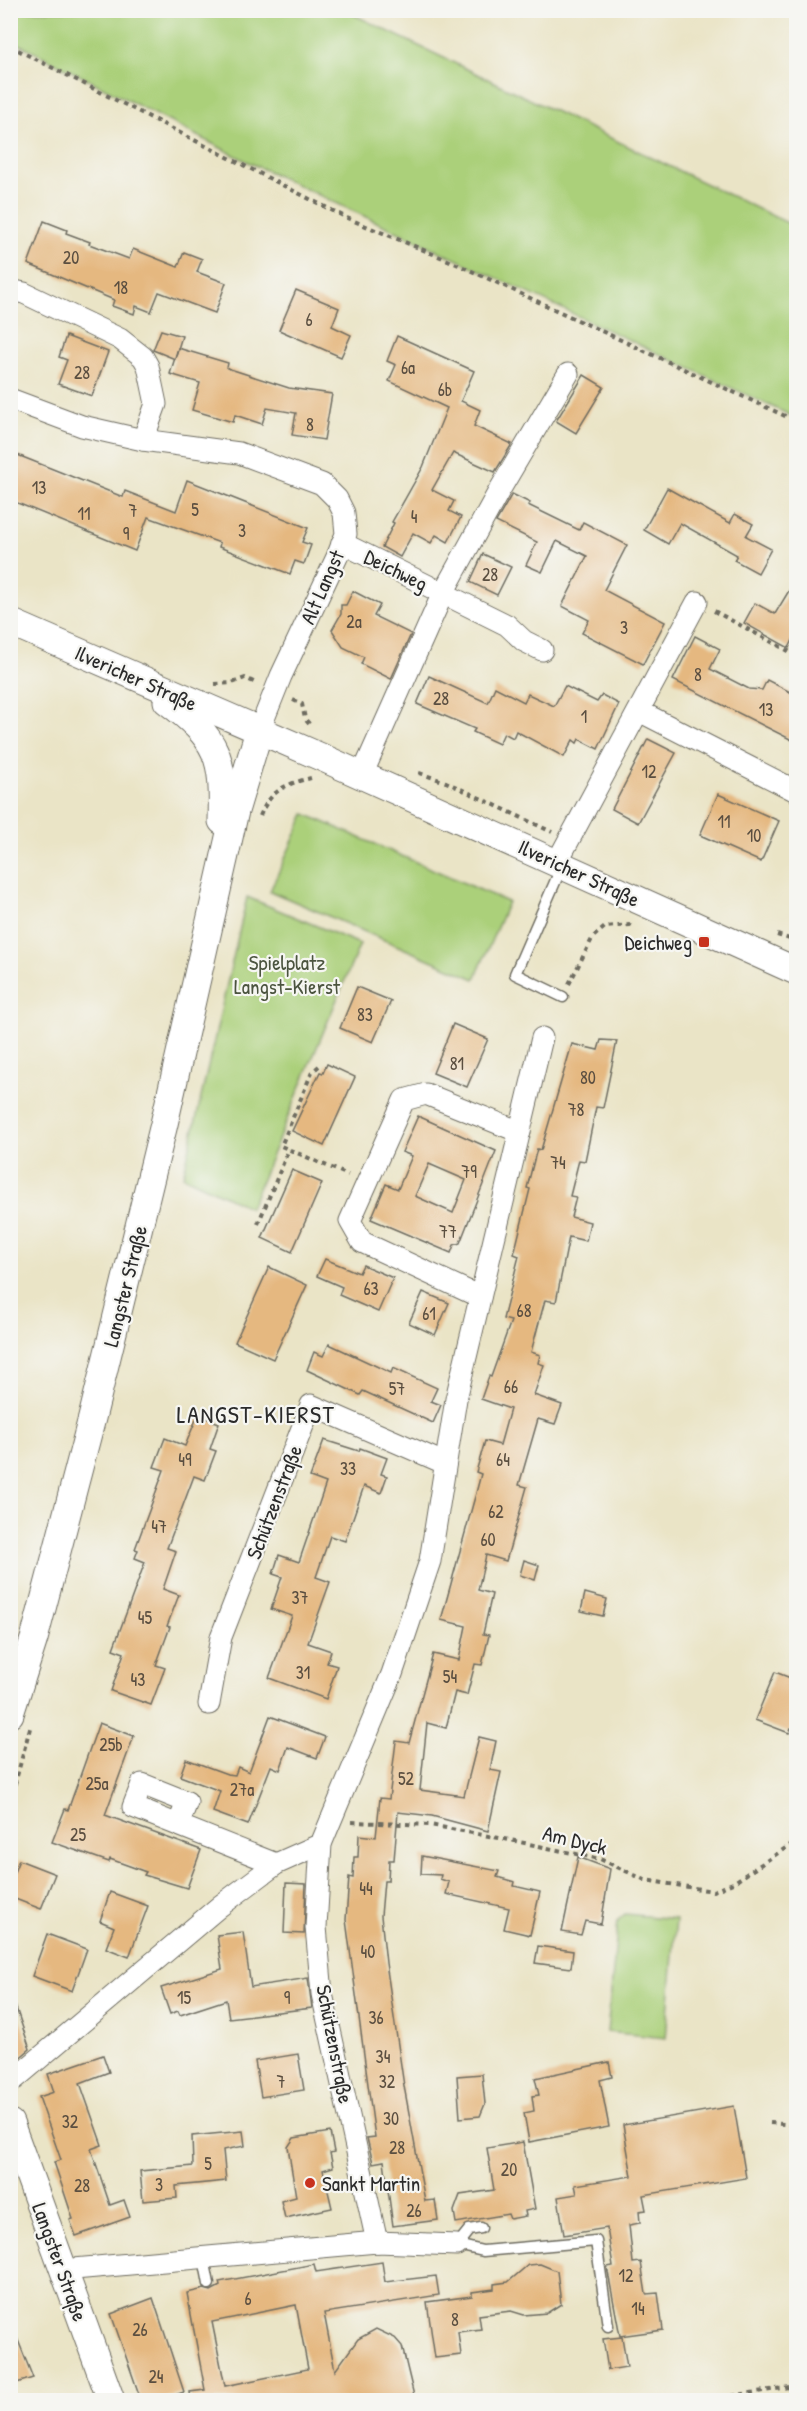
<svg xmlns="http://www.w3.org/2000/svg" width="807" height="2411" font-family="'Patrick Hand',sans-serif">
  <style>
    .green { fill: #abd07a; stroke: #6b7e52; stroke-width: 1.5 }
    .building { fill: #e5b880; fill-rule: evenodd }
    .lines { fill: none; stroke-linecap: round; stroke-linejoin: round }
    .service-casing { stroke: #6e6c61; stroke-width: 13 }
    .minor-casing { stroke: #6e6c61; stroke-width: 23 }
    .tertiary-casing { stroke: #6e6c61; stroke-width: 29 }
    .path { stroke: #6e6c61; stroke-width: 4; stroke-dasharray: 4.5 4.5; stroke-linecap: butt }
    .service { stroke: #fff; stroke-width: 10 }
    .minor { stroke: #fff; stroke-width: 21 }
    .tertiary { stroke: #fff; stroke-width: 27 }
    .poi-dot { fill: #c8321e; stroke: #f6f6f2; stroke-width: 2 }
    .labels { text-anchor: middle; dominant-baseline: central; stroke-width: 4.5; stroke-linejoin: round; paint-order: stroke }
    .number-label { font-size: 18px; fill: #5a4e40 }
    .street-label { font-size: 21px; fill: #2b2b2b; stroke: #f6f6f2 }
    .poi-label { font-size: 21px; fill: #2b2b2b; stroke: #f6f6f2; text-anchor: end }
    .park-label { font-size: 21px; fill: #4b543f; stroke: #f6f6f2 }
    .quarter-label { font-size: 24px; letter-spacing: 1.5px; fill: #2b2b2b; stroke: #f6f6f2 }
  </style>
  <rect width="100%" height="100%" fill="#f6f6f2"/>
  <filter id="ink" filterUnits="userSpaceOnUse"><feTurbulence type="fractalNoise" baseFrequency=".0167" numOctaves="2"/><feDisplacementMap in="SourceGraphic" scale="12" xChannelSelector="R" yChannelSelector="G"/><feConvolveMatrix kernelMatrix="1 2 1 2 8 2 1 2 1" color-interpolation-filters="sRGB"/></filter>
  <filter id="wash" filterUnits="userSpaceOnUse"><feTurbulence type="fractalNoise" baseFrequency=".008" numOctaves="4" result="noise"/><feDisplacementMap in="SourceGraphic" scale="24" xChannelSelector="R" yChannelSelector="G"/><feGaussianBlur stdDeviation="1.35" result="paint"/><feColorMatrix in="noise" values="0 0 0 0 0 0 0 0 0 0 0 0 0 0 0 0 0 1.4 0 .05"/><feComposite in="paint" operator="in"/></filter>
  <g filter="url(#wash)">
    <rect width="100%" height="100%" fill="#eae4c6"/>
    <!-- green -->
    <g class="green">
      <path d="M10 11H346L796 227V418L246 161 11 40Z"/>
      <path d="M305 814 508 902 475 979 270 891Z"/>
      <path d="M247 897 360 944 250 1208 183 1176Z"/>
      <path d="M625 1914 676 1919 666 2038 607 2032 618 1920Z"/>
    </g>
    <g id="blocks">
      <!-- building -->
      <g class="building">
        <path d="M44 221 67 230 66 233 90 242 89 244 129 259 133 249 178 267 184 252 202 259 197 272 226 283 215 313 159 292 151 312 136 306 134 314 112 306 114 300 28 264Z"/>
        <path d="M296 290 339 308 332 326 351 335 341 357 279 330Z"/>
        <path d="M161 330 182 336 175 359 153 350Z"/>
        <path d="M66 336 108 352 92 396 58 384 67 360 59 357Z"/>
        <path d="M397 336 474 371 461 401 480 410 474 426 512 444 495 472 453 453 432 490 454 501 449 511 461 517 448 542 436 535 431 543 413 533 400 557 382 547 394 523 392 522 423 467 447 408 389 381 396 365 387 361Z"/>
        <path d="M178 348 228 363 227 368 289 388 332 394 324 440 292 435 296 413 267 408 262 424 235 415 233 422 192 410 200 383 170 374Z"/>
        <path d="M584 375 604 387 576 433 556 421Z"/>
        <path d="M10 452 123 497 125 491 176 511 187 480 308 528 302 542 311 545 304 564 295 561 290 574 219 547 220 543 148 517 135 551 10 500Z"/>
        <path d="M667 488 730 523 735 514 753 524 746 536 771 549 758 573 734 560 737 555 680 523 668 544 644 530Z"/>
        <path d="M512 494 530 503 528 505 579 530 583 522 627 545 604 590 665 622 643 664 582 633 589 620 562 606 587 556 557 541 542 572 526 565 537 542 496 522Z"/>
        <path d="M483 554 511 567 497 595 470 582Z"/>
        <path d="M796 579V634L789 648 744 623 755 603 775 614Z"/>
        <path d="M353 591 380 605 374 616 411 634 391 679 361 664 364 657 343 647 332 630 341 614V605H346Z"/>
        <path d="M695 636 720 649 710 669 749 689 762 690 767 680 796 695V742L673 680Z"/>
        <path d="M429 676 488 703 495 687 524 702 528 694 554 706 565 686 597 702 602 695 619 704 598 749 579 739 577 743 573 740 564 757 516 731 513 738 504 733 499 744 473 732 475 729 417 704Z"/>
        <path d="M648 739 676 753 638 823 612 809Z"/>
        <path d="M718 794 779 821 761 862 700 835Z"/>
        <path d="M357 987 391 1001 373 1042 340 1028Z"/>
        <path d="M453 1024 488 1039 467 1087 433 1073Z"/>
        <path d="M601 1040 617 1041 603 1108 596 1107 585 1161 579 1160 570 1196 576 1197 571 1217 590 1222 586 1241 569 1237 556 1302 545 1300 531 1352 540 1355 538 1363 544 1365 534 1395 562 1405 555 1424 538 1419 519 1485 527 1487 506 1561 486 1555 478 1590 492 1594 483 1634 489 1635 482 1665 475 1664 467 1695 455 1692 446 1728 427 1723 420 1790 464 1796 479 1737 496 1741 490 1770 501 1772 488 1831 432 1816 398 1812 394 1860H389L388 1881H384L381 1916 386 1963 404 2086 425 2201 435 2200 438 2220 393 2226 384 2161 373 2163 367 2138 375 2137 346 1920 349 1877 353 1878 354 1857H358L359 1835 376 1837 380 1798 389 1799 396 1741 409 1743 433 1654 459 1660 466 1626 441 1620 476 1493 481 1474 476 1472 485 1441 500 1445 510 1409 481 1399 489 1376 491 1377 511 1321 503 1319 519 1256 514 1254 530 1189 527 1188 534 1160 537 1149 541 1150 572 1044 598 1050Z"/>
        <path d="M327 1064 355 1077 324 1146 292 1131 320 1072 323 1073Z"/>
        <path d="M418 1116 496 1151 460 1243 454 1245 451 1253 371 1219 386 1184 398 1189 412 1156 402 1152ZM429 1164 466 1180 453 1213 415 1196Z"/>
        <path d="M292 1170 322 1183 292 1252 262 1238Z"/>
        <path d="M325 1259 359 1273 363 1265 393 1278 378 1312 339 1295 342 1287 317 1276Z"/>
        <path d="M269 1267 307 1285 273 1359 235 1342Z"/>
        <path d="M423 1292 449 1303 435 1335 409 1323Z"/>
        <path d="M329 1344 391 1373 393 1368 437 1388 431 1401 441 1405 433 1423 363 1391 360 1395 307 1370 314 1352 323 1356Z"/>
        <path d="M198 1415 219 1423 210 1449 216 1451 205 1480 194 1476 167 1548 176 1551 163 1589 179 1595 167 1626 170 1627 156 1665 165 1668 151 1705 111 1691 124 1653 113 1649 145 1562 135 1558 138 1550 135 1549 164 1470 154 1467 165 1438 185 1446Z"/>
        <path d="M324 1440 359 1451 360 1448 387 1458 381 1474 387 1476 381 1493 364 1486 345 1541 330 1536 316 1577 330 1582 308 1643 331 1651 327 1663 337 1666 326 1699 269 1678 292 1616 271 1609 282 1577 273 1574 279 1555 299 1562 326 1483 310 1477Z"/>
        <path d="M524 1560 539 1565 535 1580 520 1575Z"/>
        <path d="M585 1593 607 1599 603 1616 581 1611Z"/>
        <path d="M775 1672 796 1680V1730L791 1728 789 1733 755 1720Z"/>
        <path d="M270 1716 325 1737 317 1758 288 1747 280 1770 271 1766 248 1825 213 1812 220 1791 180 1776 186 1759 227 1774 235 1775 238 1767 249 1772Z"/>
        <path d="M99 1723 134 1736 105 1815 201 1850 187 1888 144 1875 146 1872 110 1859 109 1862 52 1842 65 1809 68 1810Z"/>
        <path d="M422 1856 499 1871 497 1877 515 1882 514 1886 540 1892 530 1935 504 1929 509 1908 446 1894 449 1882 440 1879 441 1875 421 1874Z"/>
        <path d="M578 1857 610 1869 601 1924 585 1921 581 1935 562 1932Z"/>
        <path d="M19 1860 55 1874 41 1909 10 1897V1882Z"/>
        <path d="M286 1883 306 1884 304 1934 284 1933Z"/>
        <path d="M110 1892 148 1906 129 1957 106 1948 114 1927 100 1921Z"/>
        <path d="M243 1932 251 1987 308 1978 312 2008 229 2018 226 2000 180 2015 178 2011 170 2014 161 1988 222 1969 217 1935Z"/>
        <path d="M47 1934 87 1949 72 1991 32 1976Z"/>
        <path d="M538 1946 573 1951 571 1968 535 1963Z"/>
        <path d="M10 1999H13L30 2049 10 2066Z"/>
        <path d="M298 2054 304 2090 261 2097 255 2061Z"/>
        <path d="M103 2055 109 2072 80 2083 102 2145 91 2149 110 2205 124 2200 130 2217 76 2236 70 2220 73 2219 54 2162 61 2160 39 2097 54 2092 48 2074Z"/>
        <path d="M609 2062 612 2077 600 2080 609 2127 529 2142 524 2113 534 2111 532 2096 539 2095 535 2078Z"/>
        <path d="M482 2074 485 2104 480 2116 460 2118 457 2076Z"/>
        <path d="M734 2106 746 2178 643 2195 646 2210 639 2211 640 2223 629 2225 633 2263 641 2262 646 2294 658 2293 663 2330 620 2336 607 2267 613 2266 607 2228 564 2235 558 2197 577 2194 575 2185 632 2176 623 2125Z"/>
        <path d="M243 2131 245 2146 223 2150 226 2181 176 2186 177 2198 143 2201 140 2171 193 2166 192 2136Z"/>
        <path d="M330 2132 334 2152 330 2153 333 2167 323 2170 332 2208 285 2218 281 2201 296 2197 288 2147 294 2138Z"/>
        <path d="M523 2142 535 2209 525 2211 526 2216 510 2219 508 2214 456 2223 454 2211 460 2195 494 2190 487 2148Z"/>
        <path d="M382 2262 385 2282 436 2276 439 2295 324 2313 335 2371 358 2339 376 2329 395 2338 402 2346 415 2400H191L190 2392 205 2390 187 2293 204 2289 211 2291 220 2286 219 2282 314 2264 316 2272ZM296 2305 308 2369 225 2386 212 2322Z"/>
        <path d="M540 2264 557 2271 561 2304 547 2313 524 2315 511 2311 479 2315 481 2329 458 2332 461 2355 435 2358 427 2302 472 2296V2292L494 2289V2284L508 2282 528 2265Z"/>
        <path d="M153 2298 184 2392 160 2400H141L111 2314Z"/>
        <path d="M10 2320 33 2378 10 2385Z"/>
        <path d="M622 2337 627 2367 608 2370 603 2339Z"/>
      </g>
    </g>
  </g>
  <g filter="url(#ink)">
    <use href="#blocks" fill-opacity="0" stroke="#6e6c61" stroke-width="1.5"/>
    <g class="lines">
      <defs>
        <g id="service">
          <path d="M562 866 515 974 563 997"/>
          <path d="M481 2228 469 2230 457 2245 483 2251 596 2241 608 2326"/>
          <path d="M204 2258 209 2284"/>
        </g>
        <g id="minor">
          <path d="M10 290 24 293 120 339 143 357 148 366 156 404 143 440"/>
          <path d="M10 399 82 426 143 440 239 453 322 484 337 499 344 513 346 534 337 557 281 676 259 731"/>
          <path d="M342 543 507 625 524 641 542 650"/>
          <path d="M639 711 796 791"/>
          <path d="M362 775 443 593 499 491 568 374"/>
          <path d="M557 862 697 602"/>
          <path d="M480 1297 362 1242 350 1221 404 1100 426 1094 520 1132"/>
          <path d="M209 1704 221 1637 311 1405 444 1463"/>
          <path d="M178 1825 187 1802 142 1784 133 1807 276 1864"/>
          <path d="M10 2083 220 1906 276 1864 321 1844"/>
          <path d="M377 2242 322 1994 316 1927 321 1844 392 1674 430 1561 456 1399 542 1038"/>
          <path d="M63 2270 377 2242 457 2245"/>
        </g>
        <g id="tertiary">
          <path d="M10 622 321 757 796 971"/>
          <path d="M167 701C219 740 224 757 222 821"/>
          <path d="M10 1714 34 1639 92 1418 164 1124 235 811 259 731"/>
          <path d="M10 2123 111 2400"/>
        </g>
      </defs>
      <!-- service casing -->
      <use href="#service" class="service-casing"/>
      <!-- minor casing -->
      <use href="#minor" class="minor-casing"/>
      <!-- tertiary casing -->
      <use href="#tertiary" class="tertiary-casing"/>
      <!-- path -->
      <g class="path">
        <path d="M10 46 347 218 450 261 796 421"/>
        <path d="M714 611 796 655"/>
        <path d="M215 684 232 683 245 678 256 683"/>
        <path d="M293 700 302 704 305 719 311 726"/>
        <path d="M419 773 446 782 552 832"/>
        <path d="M260 816C270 791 285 784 311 778"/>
        <path d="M777 935 796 941"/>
        <path d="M569 984 593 937 605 927 630 925 632 921"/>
        <path d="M319 1066 312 1072 281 1146 348 1175"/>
        <path d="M258 1224 289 1149"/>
        <path d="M10 1802 30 1728"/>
        <path d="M352 1822 430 1825 515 1841 600 1859 645 1880 713 1891 733 1883 796 1841"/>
        <path d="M770 2123 796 2125"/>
        <path d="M705 2400 796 2386"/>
      </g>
      <!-- service -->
      <use href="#service" class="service"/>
      <!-- minor -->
      <use href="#minor" class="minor"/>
      <!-- tertiary -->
      <use href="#tertiary" class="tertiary"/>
    </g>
  </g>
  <!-- markers -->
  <g class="poi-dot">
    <rect x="698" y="936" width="12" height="12" rx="3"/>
    <circle cx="310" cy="2183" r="6"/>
  </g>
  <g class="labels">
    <!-- number labels -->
    <g class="number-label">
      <text x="71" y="257">20</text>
      <text x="121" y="287">18</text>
      <text x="309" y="319">6</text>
      <text x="408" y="367">6a</text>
      <text x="82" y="372">28</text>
      <text x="445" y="389">6b</text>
      <text x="310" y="424">8</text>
      <text x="39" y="487">13</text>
      <text x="195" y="509">5</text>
      <text x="133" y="510">7</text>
      <text x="84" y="513">11</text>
      <text x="414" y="516">4</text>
      <text x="242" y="530">3</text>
      <text x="126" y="533">9</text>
      <text x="490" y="574">28</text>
      <text x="354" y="621">2a</text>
      <text x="624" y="627">3</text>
      <text x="698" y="674">8</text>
      <text x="441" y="698">28</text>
      <text x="766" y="709">13</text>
      <text x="584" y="716">1</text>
      <text x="649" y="771">12</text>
      <text x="724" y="821">11</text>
      <text x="754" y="835">10</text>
      <text x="365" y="1014">83</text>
      <text x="457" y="1063">81</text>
      <text x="588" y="1077">80</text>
      <text x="576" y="1109">78</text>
      <text x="558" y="1162">74</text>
      <text x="469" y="1171">79</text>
      <text x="448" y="1231">77</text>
      <text x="371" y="1288">63</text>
      <text x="524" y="1310">68</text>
      <text x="429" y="1313">61</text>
      <text x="511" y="1386">66</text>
      <text x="397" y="1388">57</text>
      <text x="185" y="1459">49</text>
      <text x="503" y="1459">64</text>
      <text x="348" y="1468">33</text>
      <text x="496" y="1511">62</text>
      <text x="159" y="1526">47</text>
      <text x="488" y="1539">60</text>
      <text x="300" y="1597">37</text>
      <text x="145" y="1617">45</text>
      <text x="303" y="1672">31</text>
      <text x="450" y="1676">54</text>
      <text x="138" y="1679">43</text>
      <text x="111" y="1744">25b</text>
      <text x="406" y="1778">52</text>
      <text x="97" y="1783">25a</text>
      <text x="242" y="1789">27a</text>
      <text x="78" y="1834">25</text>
      <text x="366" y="1888">44</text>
      <text x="368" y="1951">40</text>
      <text x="184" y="1997">15</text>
      <text x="287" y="1997">9</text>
      <text x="376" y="2017">36</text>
      <text x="383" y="2056">34</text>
      <text x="281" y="2081">7</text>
      <text x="387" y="2081">32</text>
      <text x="391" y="2118">30</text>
      <text x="70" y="2121">32</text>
      <text x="397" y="2147">28</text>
      <text x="208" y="2163">5</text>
      <text x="509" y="2169">20</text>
      <text x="159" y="2184">3</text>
      <text x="82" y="2185">28</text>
      <text x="414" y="2210">26</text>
      <text x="626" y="2275">12</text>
      <text x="248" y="2298">6</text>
      <text x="638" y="2308">14</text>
      <text x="455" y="2319">8</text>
      <text x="140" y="2329">26</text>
      <text x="156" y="2376">24</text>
    </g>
    <!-- street labels -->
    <g class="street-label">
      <text transform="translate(396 570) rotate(26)">Deichweg</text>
      <text transform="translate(322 587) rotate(-66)">Alt Langst</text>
      <text transform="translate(136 678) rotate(24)">Ilvericher Straße</text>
      <text transform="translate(579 873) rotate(25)">Ilvericher Straße</text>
      <text transform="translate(125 1286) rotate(-76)">Langster Straße</text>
      <text transform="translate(274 1502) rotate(-69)">Schützenstraße</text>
      <text transform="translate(575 1840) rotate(14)">Am Dyck</text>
      <text transform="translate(335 2044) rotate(79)">Schützenstraße</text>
      <text transform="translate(60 2262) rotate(70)">Langster Straße</text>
    </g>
    <!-- poi labels -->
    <g class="poi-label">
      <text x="692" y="942">Deichweg</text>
      <text x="322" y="2183" text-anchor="start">Sankt Martin</text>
    </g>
    <!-- park labels -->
    <g class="park-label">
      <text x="287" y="962">Spielplatz<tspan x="287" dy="24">Langst-Kierst</tspan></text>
    </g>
    <!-- quarter labels -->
    <g class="quarter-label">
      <text x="256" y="1414">LANGST-KIERST</text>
    </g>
  </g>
  <!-- margin -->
  <rect width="807" height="2411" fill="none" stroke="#f6f6f2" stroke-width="36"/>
</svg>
